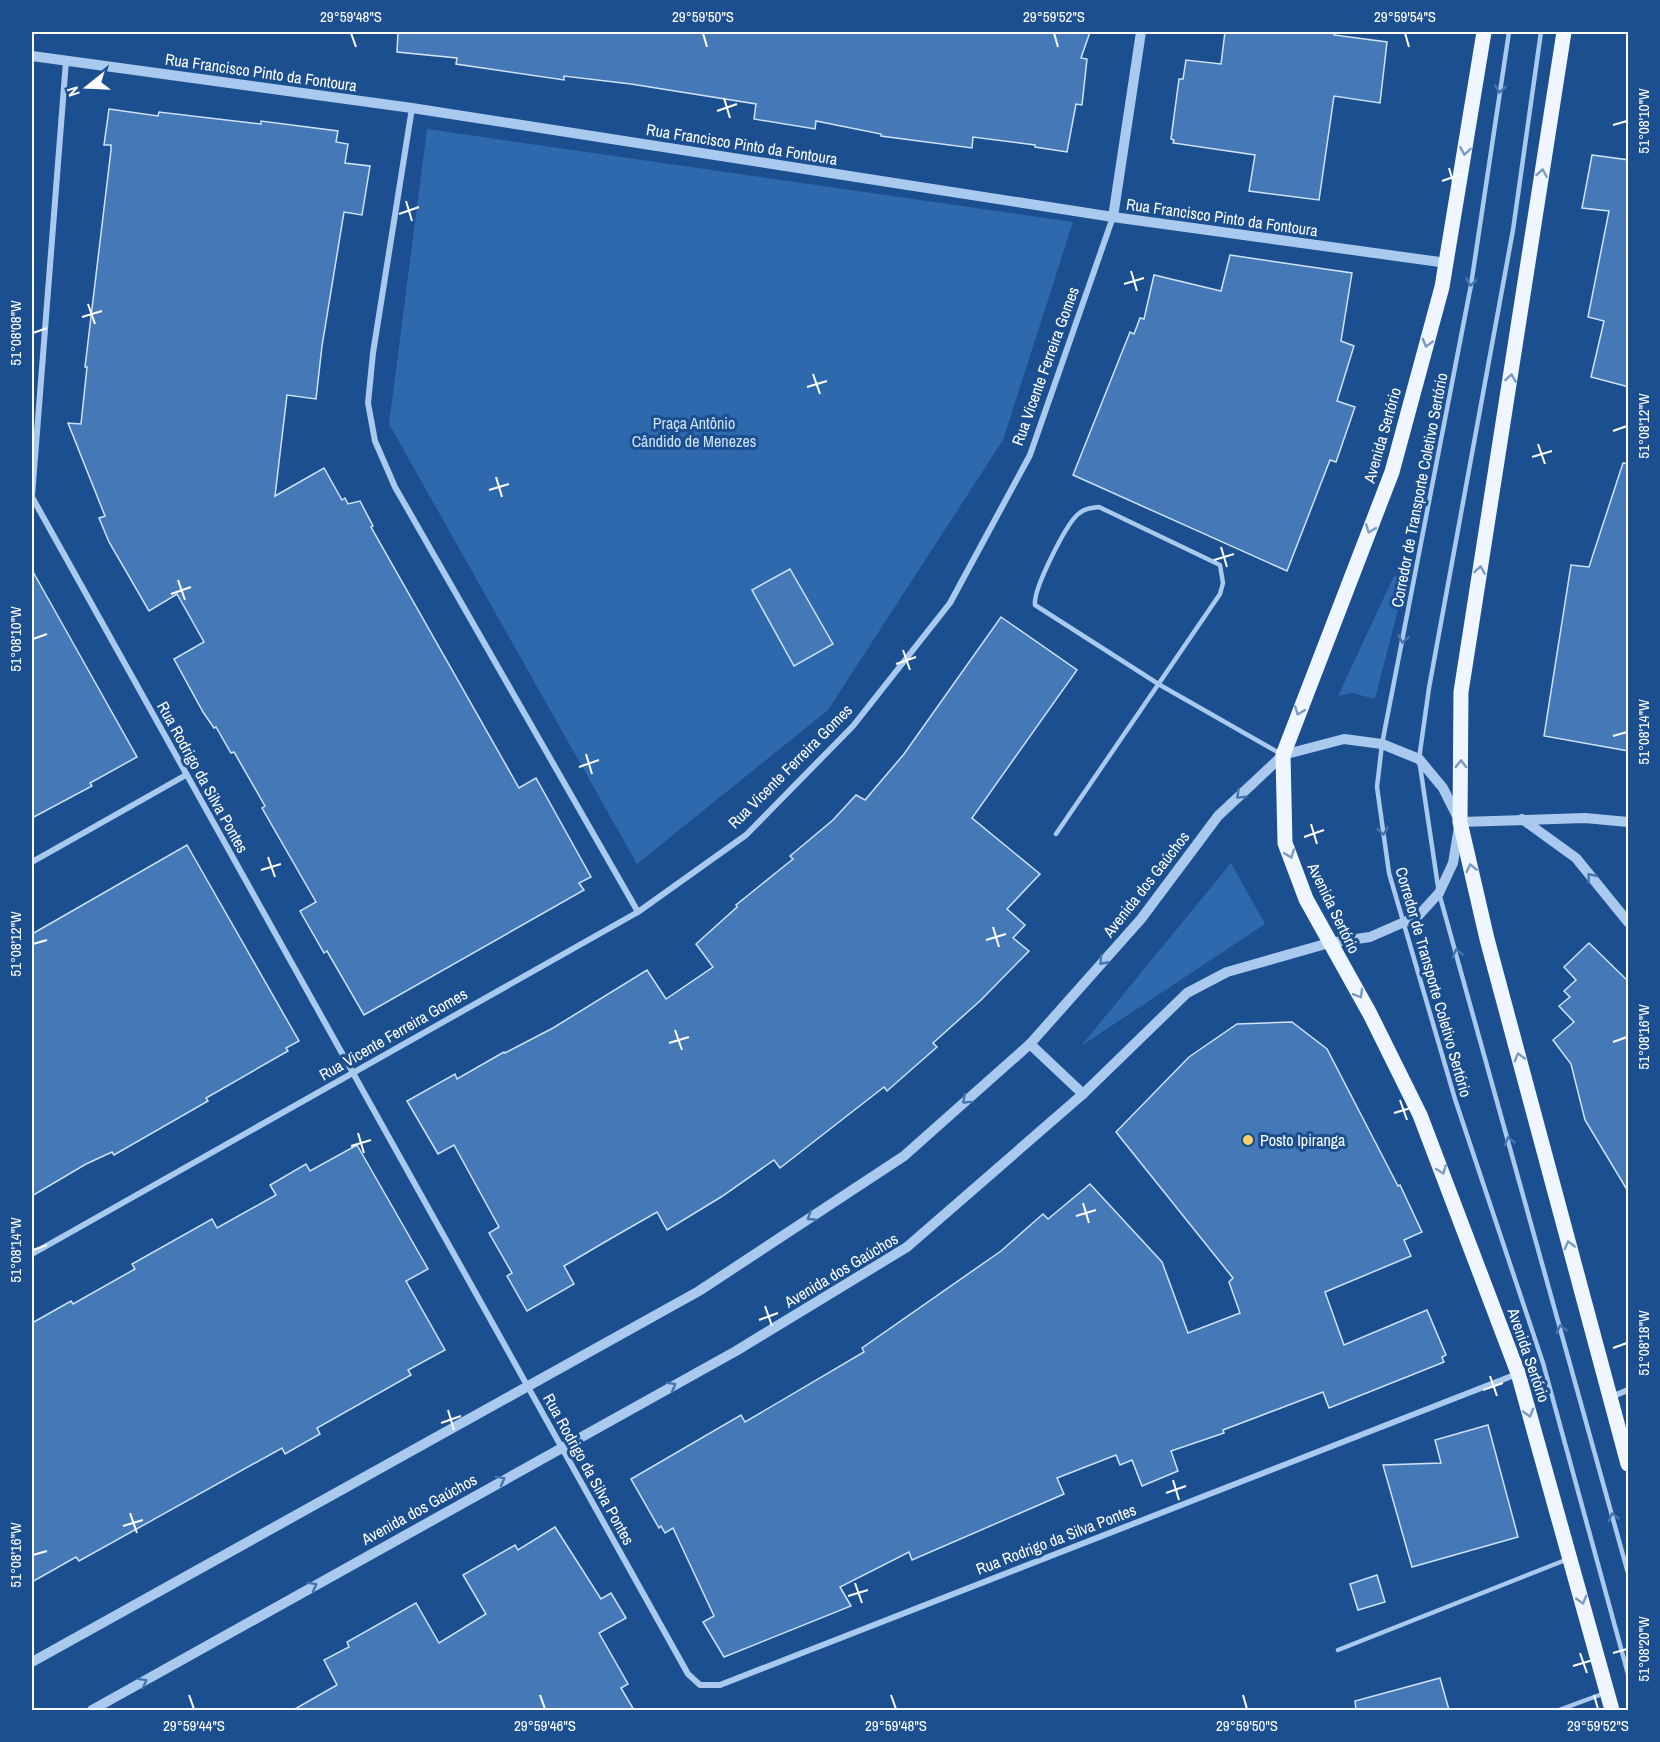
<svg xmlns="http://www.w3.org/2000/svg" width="1660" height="1742" font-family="'Archivo Narrow',sans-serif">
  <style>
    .green { fill: #2e69ad }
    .building { fill: #4478b7; stroke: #cfe3fa; stroke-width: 1.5 }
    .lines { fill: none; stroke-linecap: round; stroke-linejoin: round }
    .service { stroke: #a9c9ee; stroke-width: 4.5 }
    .minor { stroke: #a9c9ee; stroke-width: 6 }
    .tertiary { stroke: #a9c9ee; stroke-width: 10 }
    .primary { stroke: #f0f6ff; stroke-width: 15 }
    .oneway { stroke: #4674ac }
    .oneway2 { stroke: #7b9ac1 }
    .ticks { fill: none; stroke: #fff; stroke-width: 2 }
    .poi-dot { fill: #ffd166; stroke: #1b4f8f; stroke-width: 2 }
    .labels { text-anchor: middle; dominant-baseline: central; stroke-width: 6; stroke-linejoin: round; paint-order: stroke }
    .street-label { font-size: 16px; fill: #fff; stroke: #1b4f8f }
    .park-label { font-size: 16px; fill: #cfe3fa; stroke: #1b4f8f }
    .poi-label { font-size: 16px; fill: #fff; stroke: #1b4f8f; text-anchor: start }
    .neatline { fill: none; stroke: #fff; stroke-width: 2 }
    .ticks-label { font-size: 15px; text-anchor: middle; fill: #fff }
  </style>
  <rect width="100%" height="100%" fill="#1b4f8f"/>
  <!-- green -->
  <g class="green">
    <path d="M427 129 1073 222 1003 440 828 710 637 864 389 424Z"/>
    <path d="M1394 576 1406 578 1375 699 1352 693 1338 696Z"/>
    <path d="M1231 863 1265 924 1081 1046Z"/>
  </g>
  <!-- building -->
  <g class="building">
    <path d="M398 32H1090L1081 58 1087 59 1082 105 1076 104 1067 152 1035 147V145L973 137 972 148 881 136V134L816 121 815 129 754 119 756 104 631 84 564 76V80L456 64 457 58 397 52Z"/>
    <path d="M1225 32H1335L1334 35 1387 42 1380 103 1334 96 1319 200 1249 191 1255 155 1173 143 1174 140 1171 139 1179 79H1183L1186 60 1221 64Z"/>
    <path d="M109 109 158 116 159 112 261 124V121L338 131 336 142 348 144 345 163 370 166 362 215 344 212 322 346 316 399 287 395 275 496 324 468 342 500 345 498 348 504 360 501 373 526 371 527 519 788 536 778 591 877 579 883 584 890 364 1015 327 951 324 953 300 911 316 902 262 808 265 806 234 752 231 753 216 727 214 728 203 712 174 659 204 642 177 594 149 611 109 542 99 518 105 516 68 423 81 424 87 367H85L111 150V145H104Z"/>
    <path d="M1592 155 1629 160V387L1591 377 1604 321 1588 317 1609 211 1582 208Z"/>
    <path d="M1230 255 1352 273 1341 341 1354 346 1337 401 1355 407 1336 462 1330 460 1287 571 1073 475 1130 332 1134 334 1140 318 1144 319 1154 275 1221 291Z"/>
    <path d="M1623 463 1629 464V751L1544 736 1571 565 1589 567Z"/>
    <path d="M790 569 833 644 794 666 752 590Z"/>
    <path d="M32 570 137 757 90 783 92 786 32 818Z"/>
    <path d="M1001 617 1077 670 972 818 1040 874 1007 909 1025 925 1013 938 1029 951 981 1000 933 1043 937 1047 887 1091 884 1087 780 1168 774 1160 721 1197 667 1230 657 1212 610 1239 564 1266 574 1284 527 1311 507 1276 512 1273 489 1233 499 1227 454 1145 438 1154 407 1101 455 1074 457 1079 504 1052 505 1053 553 1028 647 970 666 999 713 967 696 944 737 907 736 905 793 859 790 856 833 820 856 795 865 800 904 754Z"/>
    <path d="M187 845 299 1041 286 1048 288 1051 206 1098 208 1101 114 1155 112 1152 86 1164 32 1196V934Z"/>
    <path d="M1589 943 1629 982V1193L1585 1120 1571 1064 1553 1040 1574 1022 1559 1006 1570 997 1564 991 1576 980 1564 967Z"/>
    <path d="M1292 1022 1327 1049 1398 1186 1400 1185 1422 1232 1404 1240 1411 1256 1325 1292 1344 1345 1427 1310 1446 1355 1442 1357 1444 1362 1329 1408 1323 1392 1223 1430 1224 1433 1171 1451 1178 1471 1142 1486 1132 1460 1120 1465 1116 1455 1057 1478 1064 1494 912 1560 909 1552 840 1587 851 1606 724 1657 703 1622 714 1616 673 1528 665 1533 661 1526 659 1528 631 1479 741 1415 745 1422 864 1352 862 1348 1001 1251 1043 1214 1048 1219 1090 1184 1162 1262 1188 1333 1240 1313 1229 1282 1233 1278 1116 1132 1189 1057 1237 1024Z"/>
    <path d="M357 1145 428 1269 406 1281 445 1350 408 1370 411 1375 317 1428 320 1434 285 1454 282 1448 79 1561 76 1557 32 1582V1323L71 1301 73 1304 135 1269 132 1264 212 1219 217 1228 276 1195 270 1185 306 1164 310 1171Z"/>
    <path d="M1488 1425 1518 1537 1412 1567 1383 1465 1441 1463 1435 1440Z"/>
    <path d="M555 1527 601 1599 611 1593 626 1618 599 1633 628 1684 621 1688 634 1710H293L337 1685 324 1660 349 1647 347 1642 416 1603 439 1643 486 1614 463 1575 515 1545 518 1550Z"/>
    <path d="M1377 1575 1385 1602 1358 1610 1350 1584Z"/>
    <path d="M1440 1678 1449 1710H1356L1355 1701Z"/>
  </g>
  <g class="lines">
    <!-- service -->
    <g class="service">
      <path d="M1509 32 1471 285 1382 744 1377 787 1389 873 1455 1099 1543 1363 1628 1674"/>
      <path d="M1541 32 1513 230 1429 688 1419 759 1439 893 1628 1573"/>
      <path d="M1056 834 1220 594 1223 583 1220 565 1099 507C1090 508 1083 509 1077 515 1065 527 1033 589 1035 605L1160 685 1281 754"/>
      <path d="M1338 1650 1568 1559"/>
      <path d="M1559 1710 1605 1693"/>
    </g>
    <!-- minor -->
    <g class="minor">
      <path d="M412 108 373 353 368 403 375 441 395 487 638 912"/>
      <path d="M32 496 66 61"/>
      <path d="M32 497 688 1674 700 1685H720L1517 1374"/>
      <path d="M32 862 186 775"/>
      <path d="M32 1254 638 912 746 835 853 726 950 603 1030 455 1113 217"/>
      <path d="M1611 1397 1628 1390"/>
    </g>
    <!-- tertiary -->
    <g class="tertiary">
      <path d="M32 56 412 108 1113 217 1447 263"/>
      <path d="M1113 217 1141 32"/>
      <path d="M1522 819 1576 858 1628 922"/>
      <path d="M1460 822 1585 818 1628 822"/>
      <path d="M1030 1044 1083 1094"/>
      <path d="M32 1662 699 1291 904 1156 1030 1044 1141 919 1218 816 1283 755 1344 739 1382 744 1419 759 1443 788 1458 818"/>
      <path d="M92 1710 736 1351 907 1247 1083 1094 1187 993 1227 972 1329 943 1370 937 1418 916 1439 893 1453 863 1459 827"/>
    </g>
    <!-- primary -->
    <g class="primary">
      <path d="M1484 32 1442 287 1392 472 1283 755 1285 843 1306 899 1370 1014 1420 1115 1518 1373 1612 1710"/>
      <path d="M1564 32 1461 692 1460 822 1487 939 1628 1464"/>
    </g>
  </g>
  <!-- one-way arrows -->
  <defs><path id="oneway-chevron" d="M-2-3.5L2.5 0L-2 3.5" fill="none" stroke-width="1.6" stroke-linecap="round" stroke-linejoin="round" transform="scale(1.5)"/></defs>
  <g class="oneway">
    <use href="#oneway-chevron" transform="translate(1500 89) rotate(99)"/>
    <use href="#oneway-chevron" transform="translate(1471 282) rotate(99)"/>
    <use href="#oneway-chevron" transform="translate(1403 639) rotate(101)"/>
    <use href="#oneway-chevron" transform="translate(1240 795) rotate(136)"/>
    <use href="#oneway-chevron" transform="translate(1383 831) rotate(82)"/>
    <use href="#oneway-chevron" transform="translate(1591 877) rotate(-129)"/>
    <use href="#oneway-chevron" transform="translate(1457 953) rotate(-106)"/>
    <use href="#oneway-chevron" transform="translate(1103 961) rotate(132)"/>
    <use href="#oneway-chevron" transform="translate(966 1100) rotate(138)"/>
    <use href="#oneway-chevron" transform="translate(1509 1141) rotate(-105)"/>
    <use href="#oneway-chevron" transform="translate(811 1217) rotate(147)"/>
    <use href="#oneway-chevron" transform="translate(1561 1329) rotate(-105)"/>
    <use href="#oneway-chevron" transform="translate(672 1386) rotate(-29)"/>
    <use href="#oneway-chevron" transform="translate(501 1480) rotate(-29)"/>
    <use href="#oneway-chevron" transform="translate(1613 1517) rotate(-105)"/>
    <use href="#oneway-chevron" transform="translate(313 1586) rotate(-29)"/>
    <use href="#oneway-chevron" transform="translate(143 1682) rotate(-29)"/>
  </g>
  <g class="oneway2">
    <use href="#oneway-chevron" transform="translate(1465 151) rotate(99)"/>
    <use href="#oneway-chevron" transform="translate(1542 173) rotate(-81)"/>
    <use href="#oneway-chevron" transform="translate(1427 343) rotate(105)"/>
    <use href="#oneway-chevron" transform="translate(1511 378) rotate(-81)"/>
    <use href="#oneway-chevron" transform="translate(1370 529) rotate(111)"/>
    <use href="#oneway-chevron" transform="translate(1480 570) rotate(-81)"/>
    <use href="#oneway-chevron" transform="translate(1299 711) rotate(111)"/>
    <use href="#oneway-chevron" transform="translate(1461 764) rotate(-89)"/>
    <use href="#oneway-chevron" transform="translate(1290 854) rotate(70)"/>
    <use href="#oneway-chevron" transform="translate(1471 868) rotate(-103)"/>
    <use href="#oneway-chevron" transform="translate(1359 994) rotate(60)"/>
    <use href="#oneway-chevron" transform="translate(1519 1057) rotate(-105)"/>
    <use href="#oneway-chevron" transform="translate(1442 1170) rotate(69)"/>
    <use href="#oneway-chevron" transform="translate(1569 1245) rotate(-105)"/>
    <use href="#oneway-chevron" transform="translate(1529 1413) rotate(74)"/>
    <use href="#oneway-chevron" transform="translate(1582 1600) rotate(74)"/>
  </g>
  <!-- ticks -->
  <path class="ticks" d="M351 33 356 47M703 33 707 47M1054 33 1058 47M1405 33 1409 47M724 98 730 118M717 111 737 104M1613 125 1627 121M1449 168 1455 188M1442 181 1462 174M406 201 412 221M399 214 419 207M1131 271 1137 291M1124 284 1144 278M88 304 95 324M82 317 102 311M33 333 47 328M813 374 820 394M807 387 827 381M1613 431 1627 426M1538 444 1545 464M1532 457 1552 451M496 477 502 497M489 490 509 484M1221 547 1227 567M1214 560 1234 554M178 580 185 600M171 594 191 587M33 639 47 634M903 650 910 670M896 664 916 657M1613 736 1627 732M586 754 592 774M579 767 599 760M1311 824 1317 844M1304 837 1324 830M268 857 275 877M261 870 281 864M993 927 999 947M986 940 1006 934M33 944 47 940M675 1030 682 1050M1613 1042 1627 1037M669 1043 689 1037M1400 1100 1407 1120M1394 1113 1414 1107M358 1133 364 1153M351 1146 371 1140M1083 1203 1089 1223M1076 1216 1096 1210M33 1250 47 1245M765 1306 772 1326M759 1320 778 1313M1613 1348 1627 1343M1490 1376 1497 1396M1483 1390 1503 1383M448 1410 454 1430M441 1423 461 1416M1173 1480 1179 1500M1166 1493 1186 1486M130 1513 137 1533M123 1526 143 1520M33 1555 47 1551M855 1583 862 1603M848 1596 868 1590M1580 1653 1587 1673M1613 1653 1627 1649M1573 1666 1593 1660M189 1695 194 1709M540 1695 545 1709M891 1695 896 1709M1243 1695 1247 1709M1594 1695 1598 1709"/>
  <!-- markers -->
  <circle class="poi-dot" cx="1248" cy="1140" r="6"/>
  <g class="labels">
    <!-- street labels -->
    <g class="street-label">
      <text transform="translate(261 72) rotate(8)">Rua Francisco Pinto da Fontoura</text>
      <text transform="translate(742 144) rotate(9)">Rua Francisco Pinto da Fontoura</text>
      <text transform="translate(1222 217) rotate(8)">Rua Francisco Pinto da Fontoura</text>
      <text transform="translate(1045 366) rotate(-70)">Rua Vicente Ferreira Gomes</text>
      <text transform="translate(1382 435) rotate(-74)">Avenida Sertório</text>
      <text transform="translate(1419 490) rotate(-79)">Corredor de Transporte Coletivo Sertório</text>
      <text transform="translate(790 766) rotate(-45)">Rua Vicente Ferreira Gomes</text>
      <text transform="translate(203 777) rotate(61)">Rua Rodrigo da Silva Pontes</text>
      <text transform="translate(1146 884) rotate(-52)">Avenida dos Gaúchos</text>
      <text transform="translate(1334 908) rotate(64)">Avenida Sertório</text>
      <text transform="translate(1434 982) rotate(74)">Corredor de Transporte Coletivo Sertório</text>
      <text transform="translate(393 1034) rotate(-30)">Rua Vicente Ferreira Gomes</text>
      <text transform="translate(841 1270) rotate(-31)">Avenida dos Gaúchos</text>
      <text transform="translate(1529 1355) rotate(71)">Avenida Sertório</text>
      <text transform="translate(589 1469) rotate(61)">Rua Rodrigo da Silva Pontes</text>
      <text transform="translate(419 1509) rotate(-29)">Avenida dos Gaúchos</text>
      <text transform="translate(1056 1539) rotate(-21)">Rua Rodrigo da Silva Pontes</text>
    </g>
    <!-- park labels -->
    <g class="park-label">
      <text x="694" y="423">Praça Antônio<tspan x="694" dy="18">Cândido de Menezes</tspan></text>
    </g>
    <!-- poi labels -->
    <g class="poi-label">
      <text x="1260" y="1140">Posto Ipiranga</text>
    </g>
  </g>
  <!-- border -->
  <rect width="1660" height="1742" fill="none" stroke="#1b4f8f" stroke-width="66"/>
  <!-- north arrow -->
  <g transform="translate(87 87) rotate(252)" stroke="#1b4f8f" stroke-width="4.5" paint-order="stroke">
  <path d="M0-4.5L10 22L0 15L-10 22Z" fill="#ffffff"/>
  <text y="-9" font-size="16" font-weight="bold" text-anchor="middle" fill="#ffffff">N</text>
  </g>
  <rect x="33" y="33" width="1594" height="1676" class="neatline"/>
  <g class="ticks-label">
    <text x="351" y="22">29°59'48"S</text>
    <text x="703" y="22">29°59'50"S</text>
    <text x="1054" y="22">29°59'52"S</text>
    <text x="1405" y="22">29°59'54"S</text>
    <text transform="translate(1644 121) rotate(-90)" y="5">51°08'10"W</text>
    <text transform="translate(16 333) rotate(-90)" y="5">51°08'08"W</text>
    <text transform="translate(1644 426) rotate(-90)" y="5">51°08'12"W</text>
    <text transform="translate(16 639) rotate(-90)" y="5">51°08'10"W</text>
    <text transform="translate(1644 732) rotate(-90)" y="5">51°08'14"W</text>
    <text transform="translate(16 944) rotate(-90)" y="5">51°08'12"W</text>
    <text transform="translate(1644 1037) rotate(-90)" y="5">51°08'16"W</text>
    <text transform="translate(16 1250) rotate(-90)" y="5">51°08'14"W</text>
    <text transform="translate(1644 1343) rotate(-90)" y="5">51°08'18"W</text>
    <text transform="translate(16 1555) rotate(-90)" y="5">51°08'16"W</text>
    <text transform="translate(1644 1649) rotate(-90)" y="5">51°08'20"W</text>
    <text x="194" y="1731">29°59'44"S</text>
    <text x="545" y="1731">29°59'46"S</text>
    <text x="896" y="1731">29°59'48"S</text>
    <text x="1247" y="1731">29°59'50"S</text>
    <text x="1598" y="1731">29°59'52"S</text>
  </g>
</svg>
